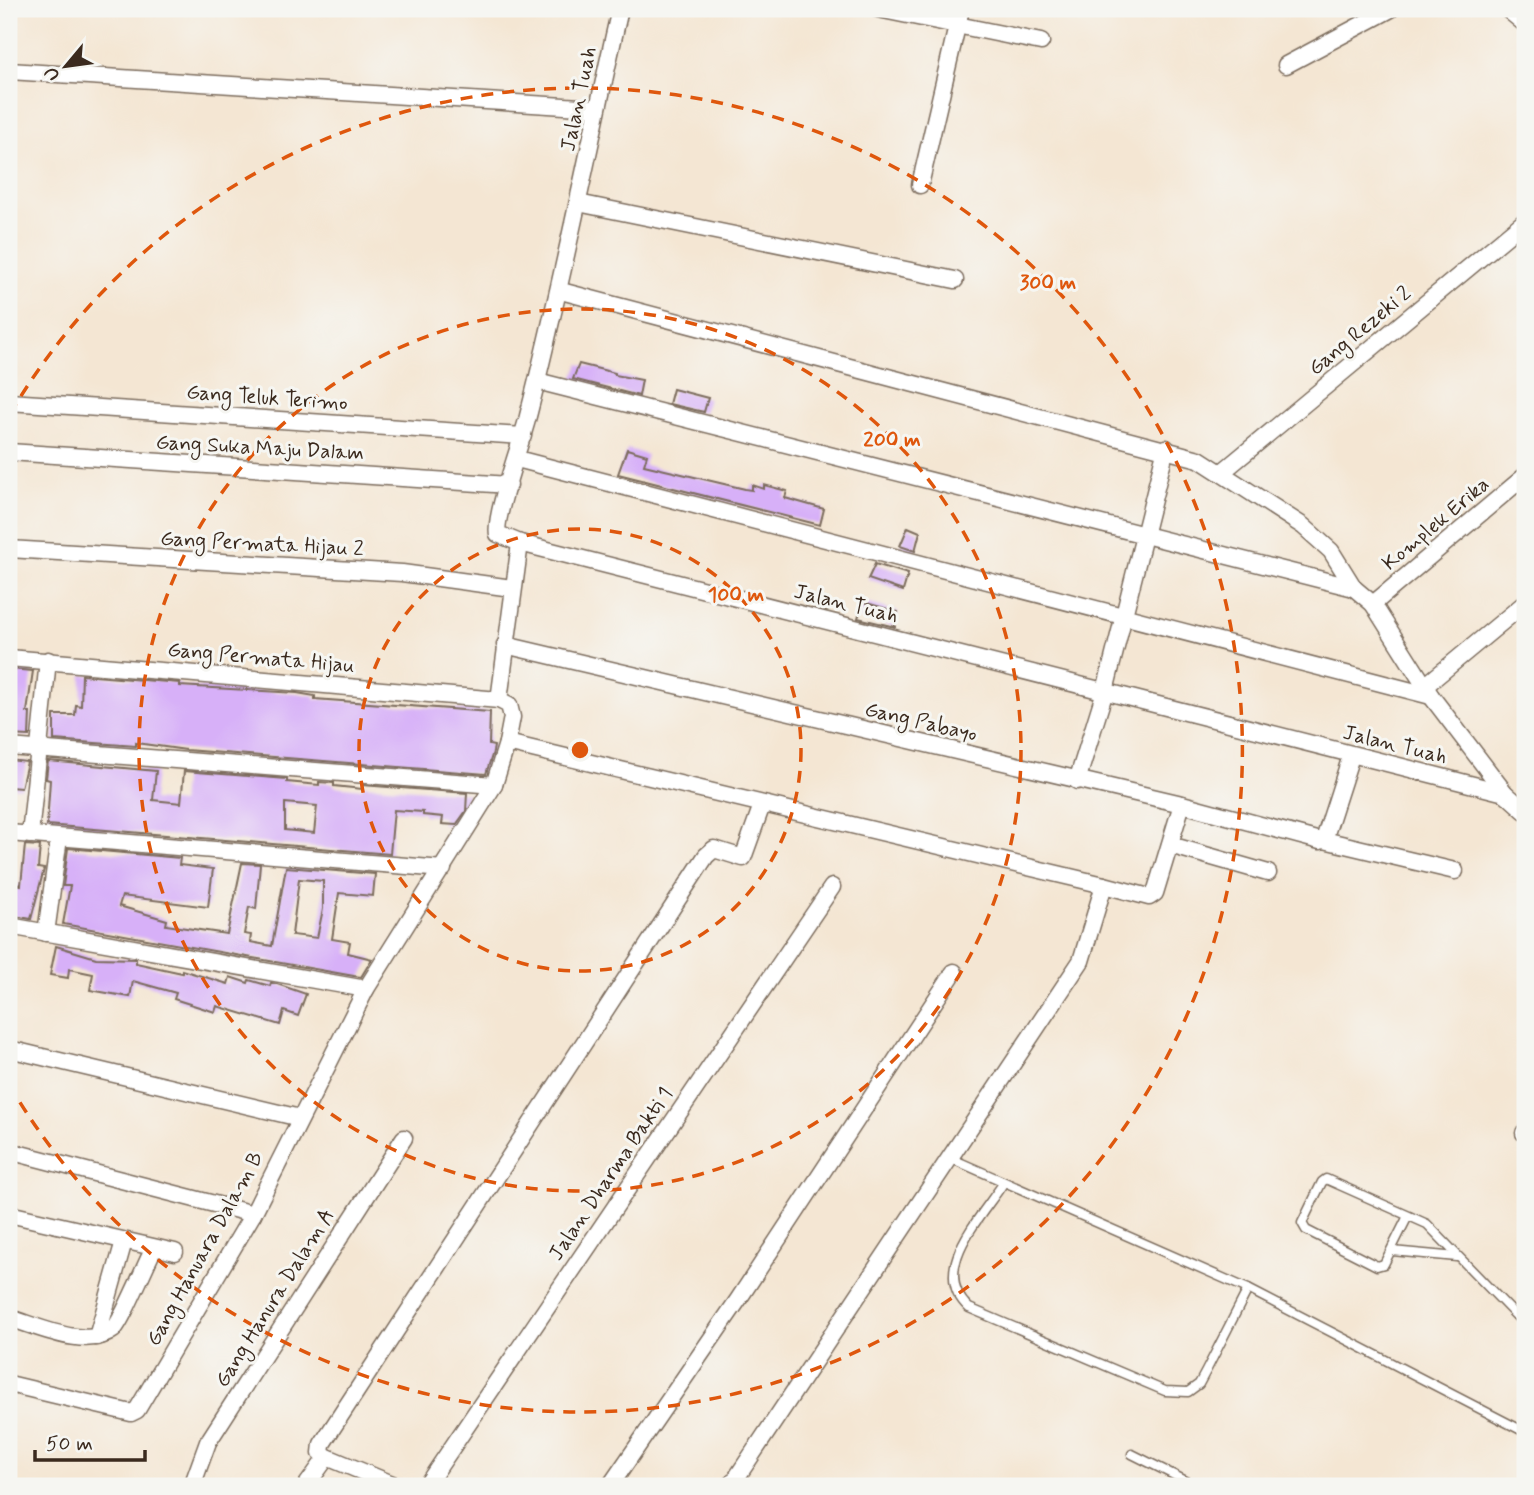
<svg xmlns="http://www.w3.org/2000/svg" width="1534" height="1495" font-family="Mynerve,sans-serif">
  <style>
    .building { fill: #d7b0f8; fill-rule: evenodd }
    .lines { fill: none; stroke-linecap: round; stroke-linejoin: round }
    .service-casing { stroke: #7c6c5d; stroke-width: 11 }
    .minor-casing { stroke: #7c6c5d; stroke-width: 19 }
    .service { stroke: #fff; stroke-width: 8 }
    .minor { stroke: #fff; stroke-width: 16 }
    .ring { fill: none; stroke: #df570d; stroke-width: 3.5; stroke-dasharray: 12 9 }
    .labels { text-anchor: middle; dominant-baseline: central; stroke-width: 6; stroke-linejoin: round; paint-order: stroke }
    .street-label { font-size: 21px; fill: #3b2a1e; stroke: #f6f6f2 }
    .centre { fill: #df570d; stroke: #f6f6f2; stroke-width: 3.5 }
    .ring-label { font-size: 21px; text-anchor: middle; font-weight: bold; fill: #df570d; stroke: #f6f6f2; stroke-width: 6; stroke-linejoin: round; paint-order: stroke }
  </style>
  <rect width="100%" height="100%" fill="#f6f6f2"/>
  <filter id="ink" filterUnits="userSpaceOnUse"><feTurbulence type="fractalNoise" baseFrequency=".0143" numOctaves="2"/><feDisplacementMap in="SourceGraphic" scale="14" xChannelSelector="R" yChannelSelector="G"/><feConvolveMatrix kernelMatrix="1 2 1 2 8 2 1 2 1" color-interpolation-filters="sRGB"/></filter>
  <filter id="wash" filterUnits="userSpaceOnUse"><feTurbulence type="fractalNoise" baseFrequency=".00686" numOctaves="4" result="noise"/><feDisplacementMap in="SourceGraphic" scale="28" xChannelSelector="R" yChannelSelector="G"/><feGaussianBlur stdDeviation="1.57" result="paint"/><feColorMatrix in="noise" values="0 0 0 0 0 0 0 0 0 0 0 0 0 0 0 0 0 1.4 0 .05"/><feComposite in="paint" operator="in"/></filter>
  <g filter="url(#wash)">
    <rect width="100%" height="100%" fill="#f4e6d3"/>
    <g id="blocks">
      <!-- building -->
      <g class="building">
        <path d="M579 364 615 373V375L642 380 639 396 573 379Z"/>
        <path d="M673 389 708 398 704 412 669 404Z"/>
        <path d="M627 449 647 455 644 465 745 489 752 490V485L764 489V485L787 491 785 498 824 509 820 525 618 474Z"/>
        <path d="M908 527 920 532 915 551 900 546Z"/>
        <path d="M875 564 908 574 903 591 868 579Z"/>
        <path d="M863 602 898 612 895 627 858 618Z"/>
        <path d="M9 669 33 671 27 712H30L29 736 9 735Z"/>
        <path d="M82 675 180 683V686L297 693 315 696V699L490 712 489 745 494 746 493 752 486 774 186 750 136 743V746L54 740V715H75L76 705 81 706Z"/>
        <path d="M9 760 27 762 21 788 9 787Z"/>
        <path d="M48 761 156 771 153 800 181 803 184 771 287 779V782L319 785V782L334 783V786L362 789V785L467 793 466 811 456 825 442 824 443 817 423 815V812L394 810 390 854 47 825 50 780 46 779ZM285 803 317 806 314 833 285 830Z"/>
        <path d="M25 845 40 846 38 868 44 869 31 919 9 915V883L21 885Z"/>
        <path d="M68 848 180 858 179 865 213 869 208 907 122 896 119 906 167 920 166 925 227 934 242 863 260 864 256 909 249 907 244 934 251 935 250 942 272 946 286 867 375 874 373 896 339 893 332 939 350 942 348 953 372 959 361 977 354 976 63 924 70 886H63ZM299 879 323 881V909L317 938 292 935Z"/>
        <path d="M56 946 96 958 136 959V963L182 973V970L228 984 230 977 248 983 249 980 270 986 271 983 277 984 306 994 298 1016 284 1011 280 1025 217 1006 215 1012 174 999 176 993 133 981 130 997 90 990 93 974 69 969 68 978 50 975Z"/>
      </g>
    </g>
  </g>
  <g filter="url(#ink)">
    <use href="#blocks" fill-opacity="0" stroke="#7c6c5d" stroke-width="2"/>
    <g class="lines">
      <defs>
        <g id="service">
          <path d="M950 1158 1248 1289 1525 1432"/>
          <path d="M1004 1182C981 1218 928 1270 969 1308L1165 1391 1188 1392 1199 1384 1206 1371 1248 1289"/>
          <path d="M1408 1216 1384 1264 1377 1266 1306 1230 1302 1223 1322 1182 1326 1179 1427 1224 1525 1325"/>
          <path d="M1392 1251 1457 1257"/>
          <path d="M1132 1454 1196 1486"/>
        </g>
        <g id="minor">
          <path d="M620 9C589 144 563 281 528 416 523 438 493 519 498 534L520 543 1505 793"/>
          <path d="M878 9 1041 42"/>
          <path d="M1507 9 1525 24"/>
          <path d="M1286 65 1391 9"/>
          <path d="M9 71 597 108"/>
          <path d="M920 185 961 9"/>
          <path d="M578 203 955 280"/>
          <path d="M561 291 1199 459 1303 526 1331 551 1354 588 1373 604 1431 696 1505 793 1525 811"/>
          <path d="M537 381 1354 588"/>
          <path d="M9 402 523 436"/>
          <path d="M9 452 509 485"/>
          <path d="M517 459 1431 696"/>
          <path d="M1221 473 1525 221"/>
          <path d="M9 549 402 573 512 588"/>
          <path d="M1373 604 1525 476"/>
          <path d="M505 645 1182 804 1320 841 1324 840 1351 756"/>
          <path d="M9 658 499 700 509 705 512 717 507 743 494 785 366 989 253 1214 137 1410 131 1413 9 1384"/>
          <path d="M1425 686 1525 603"/>
          <path d="M499 700 520 543"/>
          <path d="M507 743 1104 885"/>
          <path d="M9 747 494 785"/>
          <path d="M1077 781 1105 691 1166 448"/>
          <path d="M9 833 443 869"/>
          <path d="M30 835 48 660"/>
          <path d="M1324 840 1455 871"/>
          <path d="M1170 845 1268 873"/>
          <path d="M9 926 366 989"/>
          <path d="M46 933 59 838"/>
          <path d="M9 1049 300 1118"/>
          <path d="M1524 1133H1525"/>
          <path d="M9 1151 253 1214"/>
          <path d="M9 1214 175 1252"/>
          <path d="M9 1318C37 1326 87 1350 113 1330 122 1322 146 1263 154 1248"/>
          <path d="M97 1337 124 1241"/>
          <path d="M9 1485 12 1486"/>
          <path d="M192 1486 208 1442 404 1138"/>
          <path d="M306 1486 327 1457"/>
          <path d="M397 1486 327 1457 321 1453 322 1444 706 856 714 849 743 858 762 805"/>
          <path d="M426 1486 832 887"/>
          <path d="M610 1486 738 1300 954 972"/>
          <path d="M731 1486 1081 961 1104 885 1149 897 1155 893 1182 804"/>
        </g>
      </defs>
      <!-- service casing -->
      <use href="#service" class="service-casing"/>
      <!-- minor casing -->
      <use href="#minor" class="minor-casing"/>
      <!-- service -->
      <use href="#service" class="service"/>
      <!-- minor -->
      <use href="#minor" class="minor"/>
    </g>
  </g>
  <!-- distance rings -->
  <g class="ring">
    <circle cx="580" cy="750" r="221"/>
    <circle cx="580" cy="750" r="441"/>
    <path d="M10 414A662 662 0 1 1 10 1086"/>
  </g>
  <g class="labels">
    <!-- street labels -->
    <g class="street-label">
      <text transform="translate(579 99) rotate(-78)">Jalan Tuah</text>
      <text transform="translate(1360 331) rotate(-40)">Gang Rezeki 2</text>
      <text transform="translate(267 398) rotate(4)">Gang Teluk Terimo</text>
      <text transform="translate(260 448) rotate(3)">Gang Suka Maju Dalam</text>
      <text transform="translate(1436 524) rotate(-40)">Komplek Erika</text>
      <text transform="translate(262 544) rotate(3)">Gang Permata Hijau 2</text>
      <text transform="translate(846 604) rotate(14)">Jalan Tuah</text>
      <text transform="translate(261 658) rotate(5)">Gang Permata Hijau</text>
      <text transform="translate(921 722) rotate(13)">Gang Pabayo</text>
      <text transform="translate(1395 745) rotate(14)">Jalan Tuah</text>
      <text transform="translate(611 1174) rotate(-56)">Jalan Dharma Bakti 1</text>
      <text transform="translate(205 1249) rotate(-61)">Gang Hanuara Dalam B</text>
      <text transform="translate(275 1298) rotate(-58)">Gang Hanura Dalam A</text>
    </g>
  </g>
  <circle cx="580" cy="750" r="10" class="centre"/>
  <g class="ring-label">
    <text x="1048" y="289">300 m</text>
    <text x="892" y="446">200 m</text>
    <text x="736" y="601">100 m</text>
  </g>
  <!-- margin -->
  <rect width="1534" height="1495" fill="none" stroke="#f6f6f2" stroke-width="35"/>
  <!-- north arrow -->
  <g transform="translate(66 66) rotate(241)" stroke="#f6f6f2" stroke-width="5" paint-order="stroke">
  <path d="M0-5L12 26L0 18L-12 26Z" fill="#3b2a1e"/>
  <text y="-10" font-size="19" font-weight="bold" text-anchor="middle" fill="#3b2a1e">U</text>
  </g>
  <!-- scale -->
  <path d="M35 1450v10h110v-10" fill="none" stroke="#3b2a1e" stroke-width="3.5"/>
  <text x="46" y="1450" font-size="21" fill="#3b2a1e" stroke="#f6f6f2" stroke-width="5" paint-order="stroke">50 m</text>
</svg>
